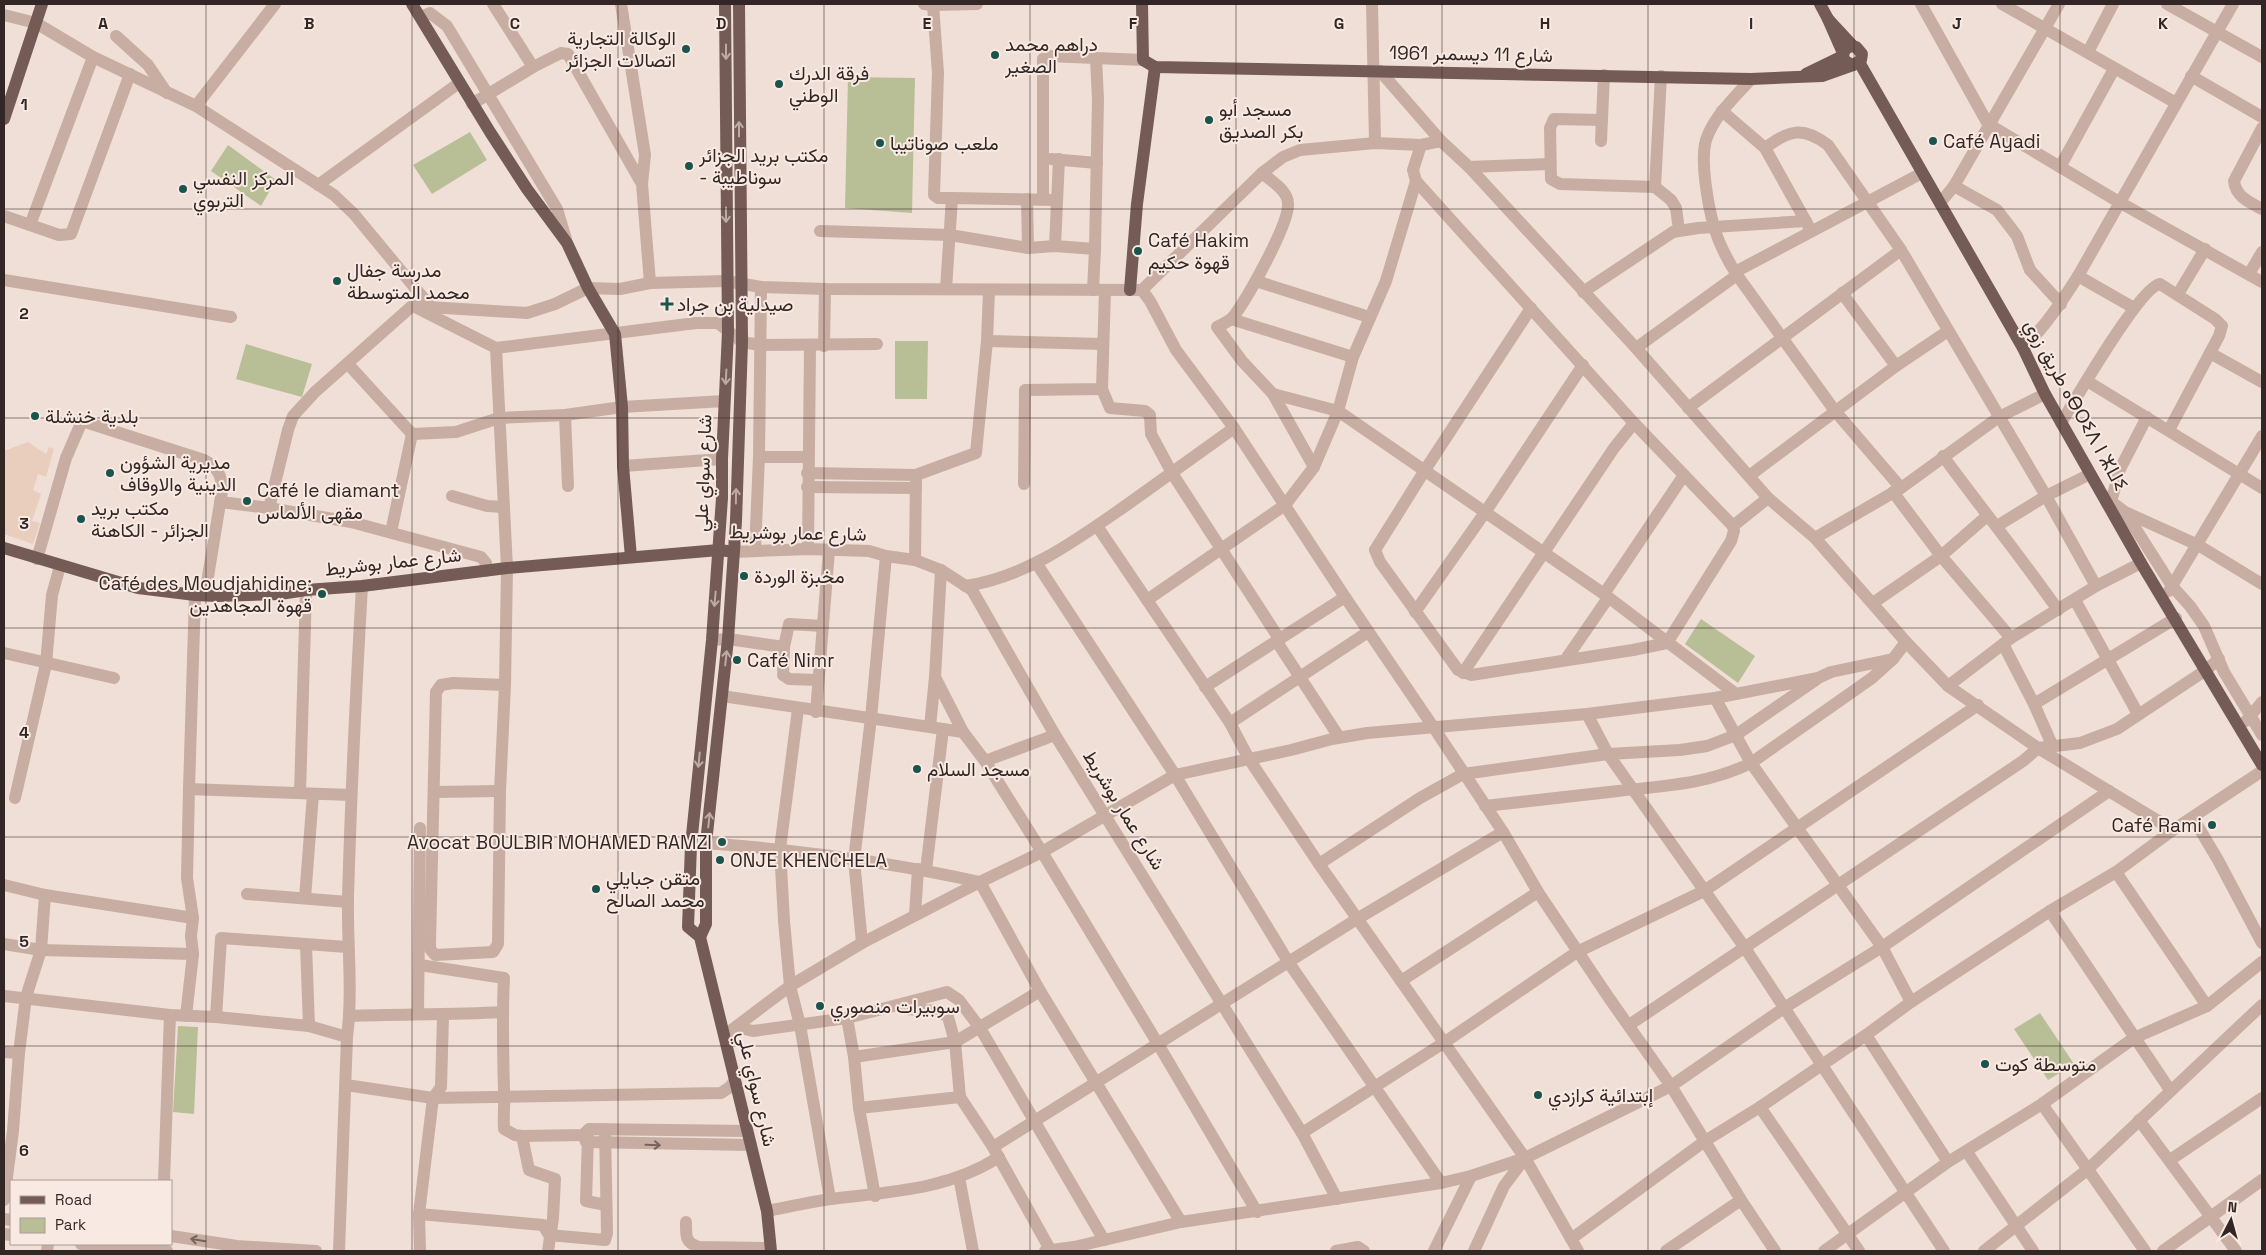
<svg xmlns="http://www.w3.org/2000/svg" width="2266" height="1255" font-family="'Space Grotesk',Vazirmatn,'Noto Sans Tifinagh',sans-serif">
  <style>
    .green { fill: #b8bf97 }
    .plaza { fill: #e9cebd }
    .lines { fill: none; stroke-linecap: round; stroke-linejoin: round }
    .minor { stroke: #c8ada2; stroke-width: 12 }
    .major { stroke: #755b55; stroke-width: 12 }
    .oneway { stroke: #bdaaa3 }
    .oneway2 { stroke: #76635d }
    .grid { fill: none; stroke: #332725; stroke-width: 1; stroke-opacity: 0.55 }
    .poi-dot { fill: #1b534d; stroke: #f8eae2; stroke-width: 2 }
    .labels { text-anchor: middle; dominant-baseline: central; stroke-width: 4; stroke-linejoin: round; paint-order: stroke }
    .poi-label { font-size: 19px; fill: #332725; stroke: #f8eae2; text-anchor: start }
    .street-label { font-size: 19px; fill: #332725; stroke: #f8eae2 }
    .grid-label { font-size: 16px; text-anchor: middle; font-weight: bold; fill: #332725; stroke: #f8eae2; stroke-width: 4; stroke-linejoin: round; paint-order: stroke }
  </style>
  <rect width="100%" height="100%" fill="#f0dfd6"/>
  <!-- green -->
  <g class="green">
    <path d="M848 77 915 78 912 213 845 208Z"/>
    <path d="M470 132 487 160 432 194 413 165Z"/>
    <path d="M228 145 276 180 261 206 211 171Z"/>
    <path d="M895 341H928L927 399H895Z"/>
    <path d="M246 344 312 364 302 397 236 379Z"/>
    <path d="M1701 619 1755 656 1738 683 1685 644Z"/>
    <path d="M2040 1013 2074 1064 2048 1080 2014 1029Z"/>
    <path d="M178 1026 198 1027 194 1114 173 1112Z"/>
  </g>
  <!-- plaza -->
  <path class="plaza" d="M28 442 46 454 49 447 54 449 46 477 38 474 33 490 41 494 32 521 40 523 33 544 4 534V451Z"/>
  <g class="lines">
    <!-- minor -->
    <g class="minor">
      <path d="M493 4 533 67"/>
      <path d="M621 4 645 155 642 184 650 283"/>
      <path d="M924 4 933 5 977 4"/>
      <path d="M1372 4 1375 143"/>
      <path d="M1921 4 1988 124 2119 202 2262 282"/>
      <path d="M2002 4 2176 103"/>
      <path d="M2167 4 2262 57"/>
      <path d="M933 5 938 73 934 195 938 198H952"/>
      <path d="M4 15 36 23 93 57 196 106 334 195 354 214 430 306"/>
      <path d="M421 17 430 13 447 26 557 209 566 239"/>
      <path d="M116 36 148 65 167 93"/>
      <path d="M2088 52 2113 4"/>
      <path d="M1380 71 1441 141 1469 167 1636 348 1768 498 1815 538 1906 642"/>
      <path d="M2191 76 2262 117"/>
      <path d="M1751 79C1735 97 1714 116 1706 140 1700 161 1708 205 1714 227 1719 244 1728 261 1737 275L1835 411 1901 488"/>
      <path d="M472 104 533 67 561 53 568 54 642 184"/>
      <path d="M196 106 275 4"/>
      <path d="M1722 111 1765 148 1809 227"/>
      <path d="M1602 120 1554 119 1550 128 1551 179 1560 184 1655 187 1671 200 1676 208 1679 230"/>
      <path d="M2262 128 2234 181C2236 197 2249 202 2262 209"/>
      <path d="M1601 141 1604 75"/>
      <path d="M1765 148C1789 130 1803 126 1828 145L1901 250 2046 496 2096 586"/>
      <path d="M1051 159 1097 163"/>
      <path d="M1469 167 1549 164"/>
      <path d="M2060 167 2114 69"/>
      <path d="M1262 173C1271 181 1289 191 1288 205 1288 226 1247 299 1233 317 1229 322 1222 324 1217 327L1242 361 1273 394 1338 411 1604 594 1736 694"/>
      <path d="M1416 181 1634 423 1733 526"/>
      <path d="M318 185 459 83"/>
      <path d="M1954 186 1997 210 2017 236 2030 270 2061 304"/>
      <path d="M1655 187 1661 76"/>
      <path d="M1027 199 1028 248"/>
      <path d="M1043 199V59L1048 56 1143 60"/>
      <path d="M1940 203 1954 186 2059 4"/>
      <path d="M4 216 59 235 71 234 130 74"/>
      <path d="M30 225 93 57"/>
      <path d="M820 231 950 235 1028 248 1055 246 1095 249 1098 99 1096 59"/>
      <path d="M1055 246 1059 159"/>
      <path d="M1735 272 1922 173"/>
      <path d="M2249 274 2262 252"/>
      <path d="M2078 276 2134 308"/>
      <path d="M4 280 231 317"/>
      <path d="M1256 281 1369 317"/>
      <path d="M946 289 952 198 1057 200"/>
      <path d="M1093 290 1095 249"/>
      <path d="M1142 290 1262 173 1283 157 1300 150 1375 143 1421 145"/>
      <path d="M1583 292 1673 232 1698 228 1806 221"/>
      <path d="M1842 293 1896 366"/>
      <path d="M2178 294 2205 249"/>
      <path d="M415 307 496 348 696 323H718L742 342 760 345 877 344"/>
      <path d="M1531 308 1425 470 1375 550 1380 562 1458 670 1471 675 1633 650 1667 643 1731 541 1734 531 1733 526 1768 498"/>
      <path d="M1231 319 1353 357"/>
      <path d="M987 341 1103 344"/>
      <path d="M824 346 825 289"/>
      <path d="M496 348 507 568 505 685 500 791 498 944 493 952 435 955 430 949V942L436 692 441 685 453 683 505 685"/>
      <path d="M1636 348 1737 275"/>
      <path d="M2023 348C2045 327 2062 302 2078 276L2233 4"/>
      <path d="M2210 353 2262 382"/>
      <path d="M348 364 412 434 456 432 499 418 565 415 622 407 724 401"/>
      <path d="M2087 381 2262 488"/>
      <path d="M1102 389 1110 408 1145 411 1150 415 1151 434 1172 473 1280 640"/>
      <path d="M1273 394 1314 467"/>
      <path d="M1688 408 1901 250"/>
      <path d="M565 415 568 486"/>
      <path d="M2061 423C2075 400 2140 287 2160 284L2215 319 2222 326 2219 336 2169 430"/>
      <path d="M1943 456C1981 508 2021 557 2058 610"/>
      <path d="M759 457H807"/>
      <path d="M623 466 722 459"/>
      <path d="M807 473 916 475"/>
      <path d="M1749 476 1896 366 1948 331"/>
      <path d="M1024 484 1025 390 1102 389 1105 290"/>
      <path d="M807 487 916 488"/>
      <path d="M1893 492 1941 556 2011 638"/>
      <path d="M452 496 487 506 504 507"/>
      <path d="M2105 497 2125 512 2198 545 2262 584"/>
      <path d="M220 502 269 508"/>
      <path d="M2111 502 2120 469 2147 417"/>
      <path d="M2125 512 2172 586 2190 606 2204 626 2224 672 2262 735"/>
      <path d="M1097 526 1230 723 1249 759 1319 864 1525 1158"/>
      <path d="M1997 526 2046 496 2090 474"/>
      <path d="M391 532 412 434"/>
      <path d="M1815 538 1901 488 1999 417 2045 394"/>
      <path d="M808 549 810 346"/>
      <path d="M755 550 759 457 761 287"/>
      <path d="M733 552 808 549 869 551 886 556 915 560 941 570 972 590 1055 735 1302 1133 1337 1199"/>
      <path d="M37 559 66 458 82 421 204 460C218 468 222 475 222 491L206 589 195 595 189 789 351 795"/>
      <path d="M915 560 916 475 976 453 987 341 989 290"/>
      <path d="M1037 564 1175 775 1289 963 1441 1183"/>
      <path d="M941 570 935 677 963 732 985 761 1042 852 1158 1044 1257 1212"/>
      <path d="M486 571V563L481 557 351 522 269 508 288 430 293 416 315 392 412 306 527 313 555 304 588 288 620 289 650 283 726 281 761 287 825 289 1142 290 1150 301 1176 350 1234 428 1345 597 1434 728 1503 832 1538 892 1609 998 1671 1086 1741 1200 1775 1251"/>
      <path d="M965 586C1027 577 1078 539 1128 504 1163 479 1198 454 1234 428"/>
      <path d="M2169 591 2262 436"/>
      <path d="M1604 594 1684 475"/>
      <path d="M1147 600 1285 505 1314 467 1338 411 1353 357 1386 281 1416 181 1413 170 1421 145 1441 141"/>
      <path d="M2075 600 2138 714"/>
      <path d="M1873 603 1941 556 1987 516"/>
      <path d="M1415 612 1486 511 1583 365"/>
      <path d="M712 640 728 639 784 647 783 675 789 679 818 680"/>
      <path d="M1277 642 1339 737"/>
      <path d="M2003 644 2034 704 2053 747"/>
      <path d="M784 647 789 624 823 626"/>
      <path d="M4 653 114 678"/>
      <path d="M1566 659 1608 598"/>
      <path d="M1463 673 1614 448 1634 423"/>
      <path d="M1948 686 2011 638 2096 586 2141 563"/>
      <path d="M1205 687 1345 597"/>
      <path d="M722 696 963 732"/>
      <path d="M1715 698 1751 763 1882 947 1911 1002"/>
      <path d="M2034 704 2176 618"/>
      <path d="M798 709 780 849 784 921 790 986 800 1025 830 1199"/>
      <path d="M816 712 829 550"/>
      <path d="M1587 714 1608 754 1745 948 1944 1251"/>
      <path d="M2246 721 2262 702"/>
      <path d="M1230 723 1368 632"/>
      <path d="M930 727 935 677"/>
      <path d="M985 761 1055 735"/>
      <path d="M434 792 500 791"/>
      <path d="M300 793 306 590"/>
      <path d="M15 798 46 664 52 595 60 566"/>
      <path d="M1485 806C1530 801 1574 796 1618 791 1664 786 1709 784 1751 763L1872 678 1893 659"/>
      <path d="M2193 818 2218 860 2262 943"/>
      <path d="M706 843C798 850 890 862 980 882L1040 991 1181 1222"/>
      <path d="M1319 864 1420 798 1463 774 1608 754 1680 750 1707 746 1736 735 1817 679"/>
      <path d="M926 870 943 729"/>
      <path d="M2116 872 2207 1006"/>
      <path d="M4 885 45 895 193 918 187 878 189 789"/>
      <path d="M247 894 348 902"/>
      <path d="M305 898 313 794"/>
      <path d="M2050 911 2170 1090"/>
      <path d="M915 915 918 869"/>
      <path d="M862 943 854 860 871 718 886 556"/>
      <path d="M4 944 41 950 193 954"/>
      <path d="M306 945 309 1026"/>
      <path d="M420 965 504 978C502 1015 503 1053 504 1090 505 1104 503 1116 504 1129L515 1135 522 1136 583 1135 589 1129 747 1131"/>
      <path d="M1401 981 1538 892"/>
      <path d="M4 996 170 1015 216 1017 309 1026 347 1037"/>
      <path d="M905 1009 939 1011 948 1017 955 1042 960 1097 993 1147 1051 1251"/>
      <path d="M418 1013 420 828"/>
      <path d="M186 1016 193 954 191 936 193 918"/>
      <path d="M350 1016C401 1014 451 1015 502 1012"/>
      <path d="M216 1017 221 938 347 947"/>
      <path d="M1629 1025 2023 761 2038 748 2080 743 2117 729 2206 670 2219 659"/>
      <path d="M736 1027 753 1031 847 1018"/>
      <path d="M725 1035 790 986 862 943 980 882 1042 852 1175 775 1291 750 1332 739 1367 733 1587 714 1715 698 1818 678 1831 672 1893 659 1906 642 1948 686 2038 748 2173 830"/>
      <path d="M1866 1035 1948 1162"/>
      <path d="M4 1052 19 1053"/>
      <path d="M854 1057 955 1042 1040 991"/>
      <path d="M346 1085 433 1098 721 1093 730 1087 735 1080"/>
      <path d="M2042 1104 2145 1251"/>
      <path d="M1760 1107 1859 1251"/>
      <path d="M859 1108 960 1097"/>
      <path d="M2139 1120 2236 1251"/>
      <path d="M1302 1133 1445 1042 1577 952 1704 891 1978 705"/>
      <path d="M583 1135 586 1142 751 1145"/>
      <path d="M522 1136 529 1170 555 1179 553 1218 548 1251"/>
      <path d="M588 1136 586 1201 606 1205"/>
      <path d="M993 1147 1357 919 1503 832"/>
      <path d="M1967 1152 2033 1251"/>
      <path d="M2170 1160 2262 1098"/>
      <path d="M959 1177 973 1251"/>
      <path d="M164 1181 170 1015"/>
      <path d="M875 1196 859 1108 854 1057 847 1018 947 992 959 1000 980 1028 1104 1240"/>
      <path d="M4 1200 13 1131 19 1053 26 997 41 950 45 895"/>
      <path d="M767 1211C788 1207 810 1202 831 1199 889 1192 948 1190 999 1157"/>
      <path d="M419 1214 543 1225 549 1235 605 1240 607 1233 605 1129"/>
      <path d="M4 1219 11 1220"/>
      <path d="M686 1222C686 1236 685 1243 699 1247L770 1248"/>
      <path d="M4 1234 11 1235"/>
      <path d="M171 1236 237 1246 316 1251"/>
      <path d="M1571 1239 1705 1141 1760 1107 1866 1035 1911 1002 2050 911 2116 872 2173 830 2262 771"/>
      <path d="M81 1244 167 1251"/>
      <path d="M47 1251 48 1244"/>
      <path d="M339 1251 347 1037C353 991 347 943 348 897 351 793 356 690 362 586"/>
      <path d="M420 1251 419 1214 433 1098 441 1087 443 1016"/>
      <path d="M1045 1251 1074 1247 1181 1222 1441 1183 1471 1176 1525 1158 1578 1251"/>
      <path d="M1336 1251 1358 1247 1364 1251"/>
      <path d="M1434 1251 1471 1176"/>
      <path d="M1474 1251 1504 1186 1525 1158 1671 1086 1784 1008 1882 947 2109 791"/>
      <path d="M1666 1251 1741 1200"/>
      <path d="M1824 1251 1948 1162 2042 1104 2134 1038 2207 1006 2262 962"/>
      <path d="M1984 1251 2087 1170 2262 1005"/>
      <path d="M2163 1251 2262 1180"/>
    </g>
    <!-- major -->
    <g class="major">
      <path d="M412 4 490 132 527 189 567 243 588 288 615 334 622 407 623 466 631 557"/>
      <path d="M725 4 728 332 722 459V498L712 640 691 845 688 927 700 937 767 1211 771 1251"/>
      <path d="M1142 4 1143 60 1155 67 1751 79 1822 76 1853 65"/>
      <path d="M1820 4 1828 19"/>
      <path d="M1843 53 1828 19 1853 46"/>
      <path d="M1859 62 2023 348 2045 394 2141 563 2262 765"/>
      <path d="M1806 74 1843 56C1844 48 1849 45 1856 47L1862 54 1861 60 1853 65 1845 61 1843 56"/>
      <path d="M4 119 42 4"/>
      <path d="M1130 290 1137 204 1155 67"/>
      <path d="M4 548 138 588 195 595 217 596 280 594 306 590 362 586 507 568 719 550 727 551"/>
      <path d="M700 937 706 924V843L728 639 736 521 742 342 739 4"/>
    </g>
  </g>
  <!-- one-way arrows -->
  <defs><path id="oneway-shaft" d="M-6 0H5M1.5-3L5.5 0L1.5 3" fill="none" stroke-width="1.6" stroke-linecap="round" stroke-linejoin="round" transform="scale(1.25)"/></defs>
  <g class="oneway">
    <use href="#oneway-shaft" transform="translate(726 52) rotate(90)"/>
    <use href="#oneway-shaft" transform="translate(739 129) rotate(-90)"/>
    <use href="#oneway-shaft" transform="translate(726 215) rotate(90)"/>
    <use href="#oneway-shaft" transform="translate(726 377) rotate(93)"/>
    <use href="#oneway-shaft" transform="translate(736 496) rotate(-89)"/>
    <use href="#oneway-shaft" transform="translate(715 599) rotate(95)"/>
    <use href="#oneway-shaft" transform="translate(726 658) rotate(-84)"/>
    <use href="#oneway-shaft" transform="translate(699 760) rotate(96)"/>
    <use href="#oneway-shaft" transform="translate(709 820) rotate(-84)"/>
  </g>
  <g class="oneway2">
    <use href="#oneway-shaft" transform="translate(653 1145) rotate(2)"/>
    <use href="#oneway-shaft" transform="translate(198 1240) rotate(-171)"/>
  </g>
  <!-- grid -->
  <path class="grid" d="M206 4V1251M412 4V1251M618 4V1251M824 4V1251M1030 4V1251M1236 4V1251M1442 4V1251M1648 4V1251M1854 4V1251M2060 4V1251M4 209H2262M4 418H2262M4 628H2262M4 837H2262M4 1046H2262"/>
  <!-- markers -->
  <g class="poi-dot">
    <circle cx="686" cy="49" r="5"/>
    <circle cx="995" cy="55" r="5"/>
    <circle cx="779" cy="84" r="5"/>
    <circle cx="1209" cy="120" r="5"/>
    <circle cx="1933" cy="141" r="5"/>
    <circle cx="880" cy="143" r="5"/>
    <circle cx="689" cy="166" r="5"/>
    <circle cx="183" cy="189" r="5"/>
    <circle cx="1138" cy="251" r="5"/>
    <circle cx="337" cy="281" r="5"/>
    <path d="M664.5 296.5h5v5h5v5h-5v5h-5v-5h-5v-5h5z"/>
    <circle cx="35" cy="416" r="5"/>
    <circle cx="110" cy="473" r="5"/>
    <circle cx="247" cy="501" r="5"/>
    <circle cx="81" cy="519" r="5"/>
    <circle cx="744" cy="576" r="5"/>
    <circle cx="322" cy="594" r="5"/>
    <circle cx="737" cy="660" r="5"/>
    <circle cx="917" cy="769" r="5"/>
    <circle cx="2212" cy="825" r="5"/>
    <circle cx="722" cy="842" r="5"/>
    <circle cx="720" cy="860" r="5"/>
    <circle cx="596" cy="889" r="5"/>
    <circle cx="820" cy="1006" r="5"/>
    <circle cx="1985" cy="1064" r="5"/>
    <circle cx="1538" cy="1095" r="5"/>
  </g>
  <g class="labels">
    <!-- poi labels -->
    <g class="poi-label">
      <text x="676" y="38" text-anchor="end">الوكالة التجارية<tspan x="676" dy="22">اتصالات الجزائر</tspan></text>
      <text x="1005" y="44">دراهم محمد<tspan x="1005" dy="22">الصغير</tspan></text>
      <text x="789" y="73">فرقة الدرك<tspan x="789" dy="22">الوطني</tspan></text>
      <text x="1219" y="109">مسجد أبو<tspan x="1219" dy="22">بكر الصديق</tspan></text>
      <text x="1943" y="141">Café Ayadi</text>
      <text x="890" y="143">ملعب صوناتيبا</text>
      <text x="699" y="155">مكتب بريد الجزائر<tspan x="699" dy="22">- سوناطيبة</tspan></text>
      <text x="193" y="178">المركز النفسي<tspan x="193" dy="22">التربوي</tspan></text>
      <text x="1148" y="240">Café Hakim<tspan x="1148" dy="22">قهوة حكيم</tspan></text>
      <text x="347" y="270">مدرسة جفال<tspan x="347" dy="22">محمد المتوسطة</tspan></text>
      <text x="677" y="304">صيدلية بن جراد</text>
      <text x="45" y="416">بلدية خنشلة</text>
      <text x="120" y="462">مديرية الشؤون<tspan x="120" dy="22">الدينية والاوقاف</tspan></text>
      <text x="257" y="490">Café le diamant<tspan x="257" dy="22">مقهى الألماس</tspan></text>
      <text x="91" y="508">مكتب بريد<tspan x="91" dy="22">الجزائر - الكاهنة</tspan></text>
      <text x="754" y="576">مخبزة الوردة</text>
      <text x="312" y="583" text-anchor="end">Café des Moudjahidine;<tspan x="312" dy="22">قهوة المجاهدين</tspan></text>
      <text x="747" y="660">Café Nimr</text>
      <text x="927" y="769">مسجد السلام</text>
      <text x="2202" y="825" text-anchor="end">Café Rami</text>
      <text x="712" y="842" text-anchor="end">Avocat BOULBIR MOHAMED RAMZI</text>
      <text x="730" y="860">ONJE KHENCHELA</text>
      <text x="606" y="878">متقن جبايلي<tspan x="606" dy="22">محمد الصالح</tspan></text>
      <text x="830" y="1006">سوبيرات منصوري</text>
      <text x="1995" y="1064">متوسطة كوت</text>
      <text x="1548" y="1095">إبتدائية كرازدي</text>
    </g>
    <!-- street labels -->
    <g class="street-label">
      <text transform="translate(1471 54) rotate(1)">شارع 11 ديسمبر 1961</text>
      <text transform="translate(2076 405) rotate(61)">طريق زوي ⴰⴱⵔⵉⴷ ⵏ ⵣⵡⵉ</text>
      <text transform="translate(703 473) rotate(-88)">شارع سواي علي</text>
      <text transform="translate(798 533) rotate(1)">شارع عمار بوشريط</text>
      <text transform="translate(393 562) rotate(-6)">شارع عمار بوشريط</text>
      <text transform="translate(1124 810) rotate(58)">شارع عمار بوشريط</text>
      <text transform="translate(757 1089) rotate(77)">شارع سواي علي</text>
    </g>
  </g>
  <g class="grid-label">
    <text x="103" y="29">A</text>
    <text x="309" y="29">B</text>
    <text x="515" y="29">C</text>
    <text x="721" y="29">D</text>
    <text x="927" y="29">E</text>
    <text x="1133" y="29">F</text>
    <text x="1339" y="29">G</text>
    <text x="1545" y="29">H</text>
    <text x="1751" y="29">I</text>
    <text x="1957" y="29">J</text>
    <text x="2163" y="29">K</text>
    <text x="24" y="110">1</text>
    <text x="24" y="319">2</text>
    <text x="24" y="529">3</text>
    <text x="24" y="738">4</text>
    <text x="24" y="947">5</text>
    <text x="24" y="1156">6</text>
  </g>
  <!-- border -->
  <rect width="2266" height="1255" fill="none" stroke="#332725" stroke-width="10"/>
  <!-- legend -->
  <rect x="10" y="1180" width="162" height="65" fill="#f8eae2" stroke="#a99c96"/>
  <rect x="20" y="1196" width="25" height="8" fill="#755b55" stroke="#a99c96"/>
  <text x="55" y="1205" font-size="15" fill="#332725">Road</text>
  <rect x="20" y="1218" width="25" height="15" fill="#b8bf97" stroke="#a99c96"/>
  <text x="55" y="1230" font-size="15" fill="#332725">Park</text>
  <!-- north arrow -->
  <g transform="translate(2231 1220) rotate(6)" stroke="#f8eae2" stroke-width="4" paint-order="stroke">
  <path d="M0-4L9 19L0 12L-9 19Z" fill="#332725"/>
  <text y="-8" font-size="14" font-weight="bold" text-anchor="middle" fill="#332725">N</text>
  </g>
</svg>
